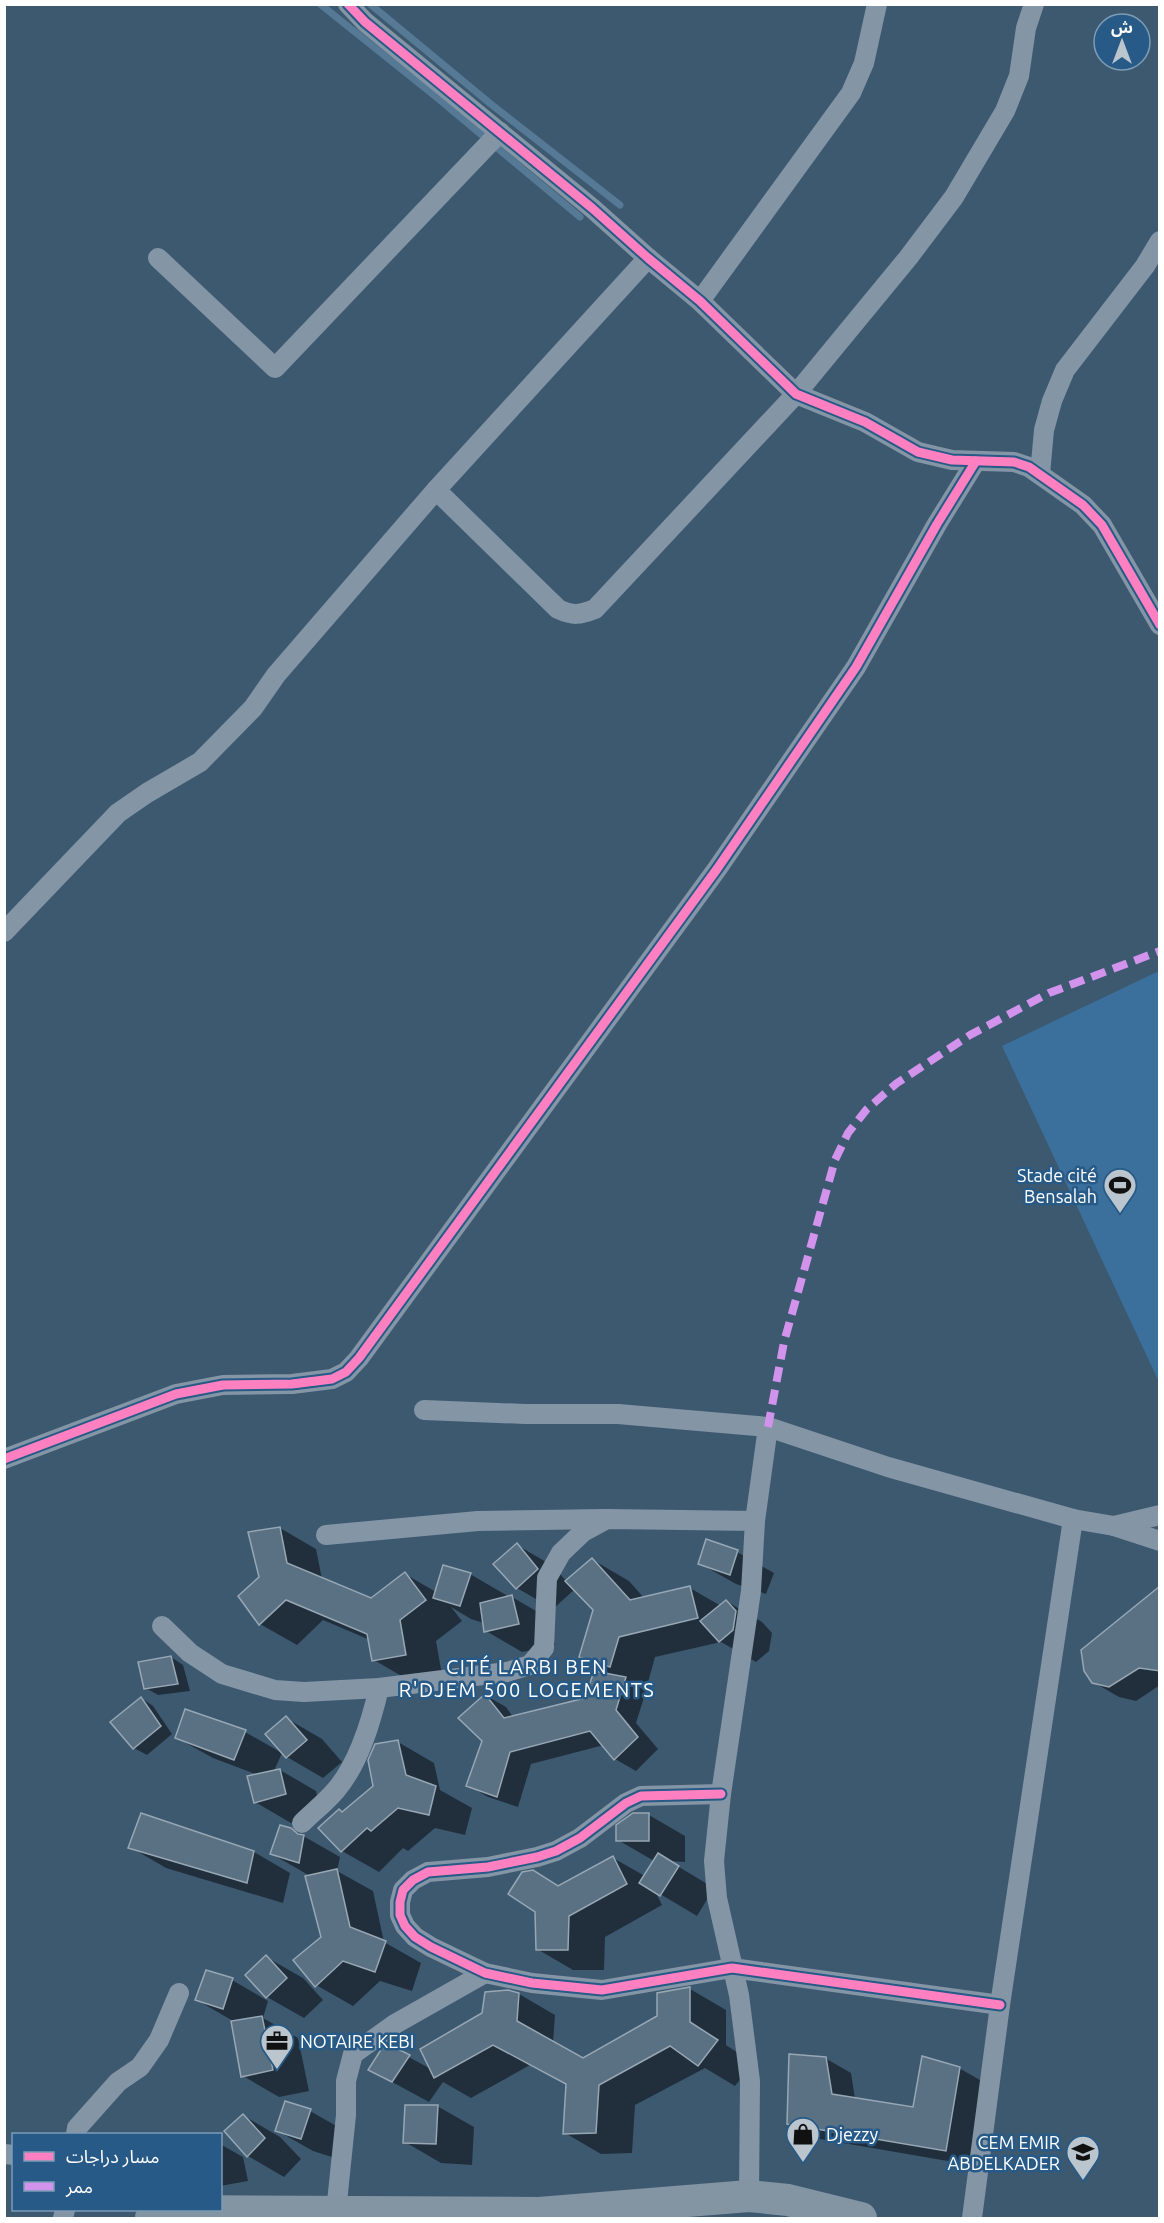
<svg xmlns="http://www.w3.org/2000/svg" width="1164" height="2223" font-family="Ubuntu,'Noto Sans Arabic',sans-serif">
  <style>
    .green { fill: #3c709c }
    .shadow { fill: #0007 }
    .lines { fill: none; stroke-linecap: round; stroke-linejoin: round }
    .stream { stroke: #567996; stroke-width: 7 }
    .building { fill: #5a7083; stroke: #97a7b4; stroke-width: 1.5 }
    .street { stroke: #8495a6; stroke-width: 20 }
    .primary { stroke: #8394a3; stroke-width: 32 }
    .quiet { stroke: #d193ec; stroke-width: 8; stroke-dasharray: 15 8; stroke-linecap: butt }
    .cycleway-casing { stroke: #275a86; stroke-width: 13 }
    .cycleway { stroke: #ff80c0; stroke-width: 9 }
    .labels { text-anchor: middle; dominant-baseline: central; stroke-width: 5; stroke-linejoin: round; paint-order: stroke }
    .poi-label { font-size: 18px; fill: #fff; stroke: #275a86; text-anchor: end }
    .neighbourhood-label { font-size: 20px; letter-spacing: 1.5px; fill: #fff; stroke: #275a86 }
  </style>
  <rect width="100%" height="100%" fill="#3d5970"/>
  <!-- green -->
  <path class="green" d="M1159 971V1382L1002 1046Z"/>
  <!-- shadow -->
  <g class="shadow">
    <path d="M280 1528 316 1549 322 1579 371 1600 405 1574 436 1592 470 1574 506 1595 505 1598 512 1597 548 1618 555 1645 522 1652 486 1631 484 1623 471 1619 451 1607 462 1621 436 1641 442 1675 410 1681 374 1660 370 1640 323 1620 297 1645 260 1624 240 1596 261 1578Z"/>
    <path d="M517 1545 553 1566 567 1582 593 1560 629 1581 644 1598 690 1588 721 1606 726 1601 762 1622 772 1633 769 1651 756 1662 721 1642 655 1657 647 1686 634 1684 646 1691 636 1723 658 1749 636 1771 615 1759 604 1745 531 1764 518 1807 488 1797 468 1785 483 1741 485 1695 506 1707 513 1717 586 1700 614 1676 581 1657 594 1610 575 1589 553 1609 517 1588Z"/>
    <path d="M737 1552 774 1573 766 1594 736 1584 699 1563Z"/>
    <path d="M1160 1588V1685L1136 1701 1119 1697 1093 1682Z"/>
    <path d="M171 1657 183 1665 190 1691 158 1695 146 1688Z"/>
    <path d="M141 1698 153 1706 172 1734 147 1755 134 1748Z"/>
    <path d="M186 1710 245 1732 282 1753 274 1771 280 1770 316 1791 322 1815 291 1823 255 1802 258 1775 213 1758 177 1738Z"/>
    <path d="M286 1718 322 1739 342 1762 323 1778 287 1757Z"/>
    <path d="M398 1742 434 1763 440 1790 472 1808 465 1835 435 1828 408 1851 403 1848 379 1872 342 1851 320 1828 343 1813 375 1787Z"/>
    <path d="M141 1814 254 1852 290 1873 283 1903 166 1868 130 1847Z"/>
    <path d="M633 1815H649L685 1836V1862L669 1861 714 1888 697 1916 655 1891 662 1905 605 1937 604 1970H573L537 1949 559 1887 613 1858 645 1876 654 1861 618 1840Z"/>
    <path d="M291 1829 340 1857 337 1871 373 1891 384 1942 421 1963 412 1991 380 1981 353 2006 316 1985 322 1937 310 1876 272 1854Z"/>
    <path d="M266 1957 303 1978 323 2000 304 2018 267 1997Z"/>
    <path d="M232 1980 268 2001 263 2018 298 2038 309 2091 279 2097 243 2076 233 2021 197 2000Z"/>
    <path d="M690 1989 726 2010V2045L753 2063 735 2086 705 2068 635 2105 632 2153 601 2154 565 2133 567 2085 530 2065 471 2098 443 2082 429 2102 370 2070 388 2046 431 2069 519 1994 555 2015 553 2043 583 2059 659 2017Z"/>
    <path d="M825 2058 851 2073 855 2099 914 2108 959 2068 985 2083 971 2165 814 2138 788 2123Z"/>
    <path d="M437 2106 474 2127 472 2165 441 2163 405 2142Z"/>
    <path d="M310 2111 347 2132 338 2159 313 2151 276 2130Z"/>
    <path d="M244 2116 280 2137 301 2159 284 2177 248 2156Z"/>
    <path d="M220 2144 243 2157 248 2181 220 2186Z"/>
  </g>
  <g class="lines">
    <!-- stream -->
    <g class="stream">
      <path d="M320 4 435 96 580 217"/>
      <path d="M370 4 492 105 620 205"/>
    </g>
  </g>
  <!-- building -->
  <g class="building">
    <path d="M280 1527 287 1563 371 1598 405 1572 426 1600 400 1620 406 1655 372 1661 367 1634 286 1600 259 1625 238 1596 259 1577 248 1532Z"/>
    <path d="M706 1539 738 1550 730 1575 698 1564Z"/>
    <path d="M517 1543 538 1569 516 1589 493 1564Z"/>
    <path d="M592 1558 630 1600 690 1586 698 1618 619 1637 610 1667 579 1657 593 1610 565 1581Z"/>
    <path d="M443 1565 471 1573 460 1606 433 1598Z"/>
    <path d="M1160 1586V1671L1139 1668 1109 1687 1092 1683 1084 1671 1081 1650Z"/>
    <path d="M512 1595 519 1624 484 1632 480 1603Z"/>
    <path d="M726 1600 736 1611 733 1630 719 1642 700 1621Z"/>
    <path d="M171 1656 178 1684 144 1689 138 1662Z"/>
    <path d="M594 1671 626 1677 616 1710 638 1737 614 1760 590 1731 510 1752 497 1797 466 1786 482 1741 458 1718 485 1694 504 1718 585 1698Z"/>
    <path d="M141 1697 161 1726 133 1749 110 1722Z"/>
    <path d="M185 1709 246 1730 234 1760 175 1738Z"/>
    <path d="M286 1716 307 1740 286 1758 265 1734Z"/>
    <path d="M398 1740 406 1775 436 1786 429 1815 398 1808 371 1831 367 1828 341 1852 318 1828 339 1809 342 1812 373 1786 368 1760 375 1744Z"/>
    <path d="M280 1769 286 1794 254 1803 247 1776Z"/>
    <path d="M141 1813 254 1851 247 1883 128 1848Z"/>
    <path d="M633 1813H649V1841H616V1825Z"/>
    <path d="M280 1825 291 1828 298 1834 304 1835 299 1863 270 1854Z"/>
    <path d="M658 1853 679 1866 660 1896 639 1883Z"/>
    <path d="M613 1856 627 1884 569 1916 568 1950H536L535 1912 508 1894 522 1872 533 1870 558 1886Z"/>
    <path d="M337 1869 350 1927 386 1941 375 1972 343 1961 315 1987 293 1960 321 1937 305 1876Z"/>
    <path d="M266 1955 287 1978 266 1998 245 1975Z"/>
    <path d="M206 1970 233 1978 223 2009 195 2000Z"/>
    <path d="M690 1987V2022L718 2040 698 2066 670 2046 599 2085 596 2133 563 2134 566 2084 493 2045 434 2078 420 2049 482 2013 485 1992 508 1990 519 1993 517 2021 583 2058 657 2016V1993Z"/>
    <path d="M262 2016 273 2070 241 2077 231 2021Z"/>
    <path d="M388 2044 410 2055 392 2082 368 2070 382 2048Z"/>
    <path d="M789 2054 826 2057 832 2094 913 2107 922 2056 960 2067 946 2151 787 2124Z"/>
    <path d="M285 2101 311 2109 301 2139 275 2131Z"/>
    <path d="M405 2105H438L436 2144 403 2143Z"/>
    <path d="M243 2114 265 2138 247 2157 224 2131Z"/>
  </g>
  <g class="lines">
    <!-- street -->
    <g class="street">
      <path d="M348 4 365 22 592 208 648 258 700 301 796 394 865 422 918 452 952 460 1014 462 1029 467 1083 505 1102 525 1160 625"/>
      <path d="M158 258 275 368 500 132"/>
      <path d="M700 301 851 93 864 63 877 4"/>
      <path d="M1040 474 1044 430 1052 401 1065 370 1145 266 1160 241"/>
      <path d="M436 490 558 609C573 616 580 615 595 609L796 394 908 258 954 197 1005 111 1019 76 1026 28 1034 4"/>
      <path d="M4 932 118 813 147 793 200 762 253 708 276 675 436 490 648 258"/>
      <path d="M424 1410 525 1414H618L768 1427 888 1467 1073 1519 1114 1526 1160 1541"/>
      <path d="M4 1459 176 1394 223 1385 292 1384 332 1379 346 1372 359 1358 717 869 856 667 937 524 976 461"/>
      <path d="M1114 1526 1160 1515"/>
      <path d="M326 1535 478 1521 604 1519"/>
      <path d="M162 1626 190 1653 222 1674 275 1690 304 1692 379 1688 507 1672 530 1665 544 1648 547 1578 561 1553 583 1532 607 1519 755 1521"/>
      <path d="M721 1794 641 1796 626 1803 580 1838 556 1851 537 1857 488 1867 428 1872 413 1880 403 1890 400 1902V1915L405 1926 415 1937 431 1947 485 1973 532 1983 602 1990 732 1968 1000 2005"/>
      <path d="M302 1823C313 1812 326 1802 336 1790 359 1763 371 1722 379 1688"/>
      <path d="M76 2134 77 2128 118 2082 140 2067 159 2040 179 1993"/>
      <path d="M4 2154 14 2155"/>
      <path d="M749 2196 750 2081 739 1995 717 1898 714 1861 721 1794 751 1591 755 1521 768 1427"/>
      <path d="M336 2212 346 2115V2081L353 2054 395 2024 485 1973"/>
      <path d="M63 2218 65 2210"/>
      <path d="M972 2218 1000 2005 1073 1519"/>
    </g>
    <!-- primary -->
    <path class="primary" d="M151 2218 181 2211 539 2213 749 2196 788 2200 861 2218"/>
    <!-- quiet -->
    <path class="quiet" d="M768 1427 784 1342 835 1160 848 1133 867 1109 897 1083 970 1035 1049 993 1160 951"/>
    <defs>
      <g id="cycleway">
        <path d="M348 4 365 22 592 208 648 258 700 301 796 394 865 422 918 452 952 460 1014 462 1029 467 1083 505 1102 525 1160 625"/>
        <path d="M4 1459 176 1394 223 1385 292 1384 332 1379 346 1372 359 1358 717 869 856 667 937 524 976 461"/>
        <path d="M721 1794 641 1796 626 1803 580 1838 556 1851 537 1857 488 1867 428 1872 413 1880 403 1890 400 1902V1915L405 1926 415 1937 431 1947 485 1973 532 1983 602 1990 732 1968 1000 2005"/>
      </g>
    </defs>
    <!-- cycleway casing -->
    <use href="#cycleway" class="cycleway-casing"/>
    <!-- cycleway -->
    <use href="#cycleway" class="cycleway"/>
  </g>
  <!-- icons -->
  <defs>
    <symbol id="stadium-pin" viewBox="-11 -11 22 30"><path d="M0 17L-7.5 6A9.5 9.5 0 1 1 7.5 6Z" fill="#bbc5cd" stroke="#275a86"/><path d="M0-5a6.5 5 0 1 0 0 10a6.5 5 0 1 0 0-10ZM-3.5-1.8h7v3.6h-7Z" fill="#111"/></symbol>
    <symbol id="office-pin" viewBox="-11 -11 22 30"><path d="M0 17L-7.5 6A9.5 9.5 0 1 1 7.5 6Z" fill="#bbc5cd" stroke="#275a86"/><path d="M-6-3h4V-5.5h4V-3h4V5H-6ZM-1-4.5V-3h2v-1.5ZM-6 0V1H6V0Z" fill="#111"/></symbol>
    <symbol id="shop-pin" viewBox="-11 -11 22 30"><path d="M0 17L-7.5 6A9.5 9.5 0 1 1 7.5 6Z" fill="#bbc5cd" stroke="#275a86"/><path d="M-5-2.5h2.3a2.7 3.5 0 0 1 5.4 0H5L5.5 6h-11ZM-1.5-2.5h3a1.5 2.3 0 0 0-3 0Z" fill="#111"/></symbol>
    <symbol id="school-pin" viewBox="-11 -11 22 30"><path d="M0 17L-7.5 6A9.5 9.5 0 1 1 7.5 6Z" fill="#bbc5cd" stroke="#275a86"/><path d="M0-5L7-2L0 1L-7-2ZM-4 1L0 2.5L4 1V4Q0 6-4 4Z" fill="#111"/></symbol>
  </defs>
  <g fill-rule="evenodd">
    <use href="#stadium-pin" x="1101" y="1166" width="38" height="52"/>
    <use href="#office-pin" x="258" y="2022" width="38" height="52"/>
    <use href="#shop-pin" x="784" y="2115" width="38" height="52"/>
    <use href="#school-pin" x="1064" y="2133" width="38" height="52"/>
  </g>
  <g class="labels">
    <!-- poi labels -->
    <g class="poi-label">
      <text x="1097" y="1175">Stade cité<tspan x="1097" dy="21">Bensalah</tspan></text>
      <text x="300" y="2041" text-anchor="start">NOTAIRE KEBI</text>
      <text x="826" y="2134" text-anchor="start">Djezzy</text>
      <text x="1060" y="2142">CEM EMIR<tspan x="1060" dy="21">ABDELKADER</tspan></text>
    </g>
    <!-- neighbourhood labels -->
    <g class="neighbourhood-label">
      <text x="527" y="1666">CITÉ LARBI BEN<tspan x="527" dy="23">R'DJEM 500 LOGEMENTS</tspan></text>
    </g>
  </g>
  <!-- border -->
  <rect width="1164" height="2223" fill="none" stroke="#ffffff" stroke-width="12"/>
  <!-- legend -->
  <rect x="12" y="2133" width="210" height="78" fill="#275a86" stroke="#7d9cb6" stroke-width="1.5"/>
  <rect x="24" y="2152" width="30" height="9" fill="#ff80c0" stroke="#7d9cb6" stroke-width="1.5"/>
  <text x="66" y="2163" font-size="18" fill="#ffffff">مسار دراجات</text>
  <rect x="24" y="2182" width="30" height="9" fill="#d193ec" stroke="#7d9cb6" stroke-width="1.5"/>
  <text x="66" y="2193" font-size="18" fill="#ffffff">ممر</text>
  <!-- north arrow -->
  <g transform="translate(1122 42)"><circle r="28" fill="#275a86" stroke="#7d9cb6" stroke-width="1.5"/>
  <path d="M0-4.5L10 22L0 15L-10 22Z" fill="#bbc5cd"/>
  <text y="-9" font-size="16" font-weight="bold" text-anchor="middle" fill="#ffffff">ش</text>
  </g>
</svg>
